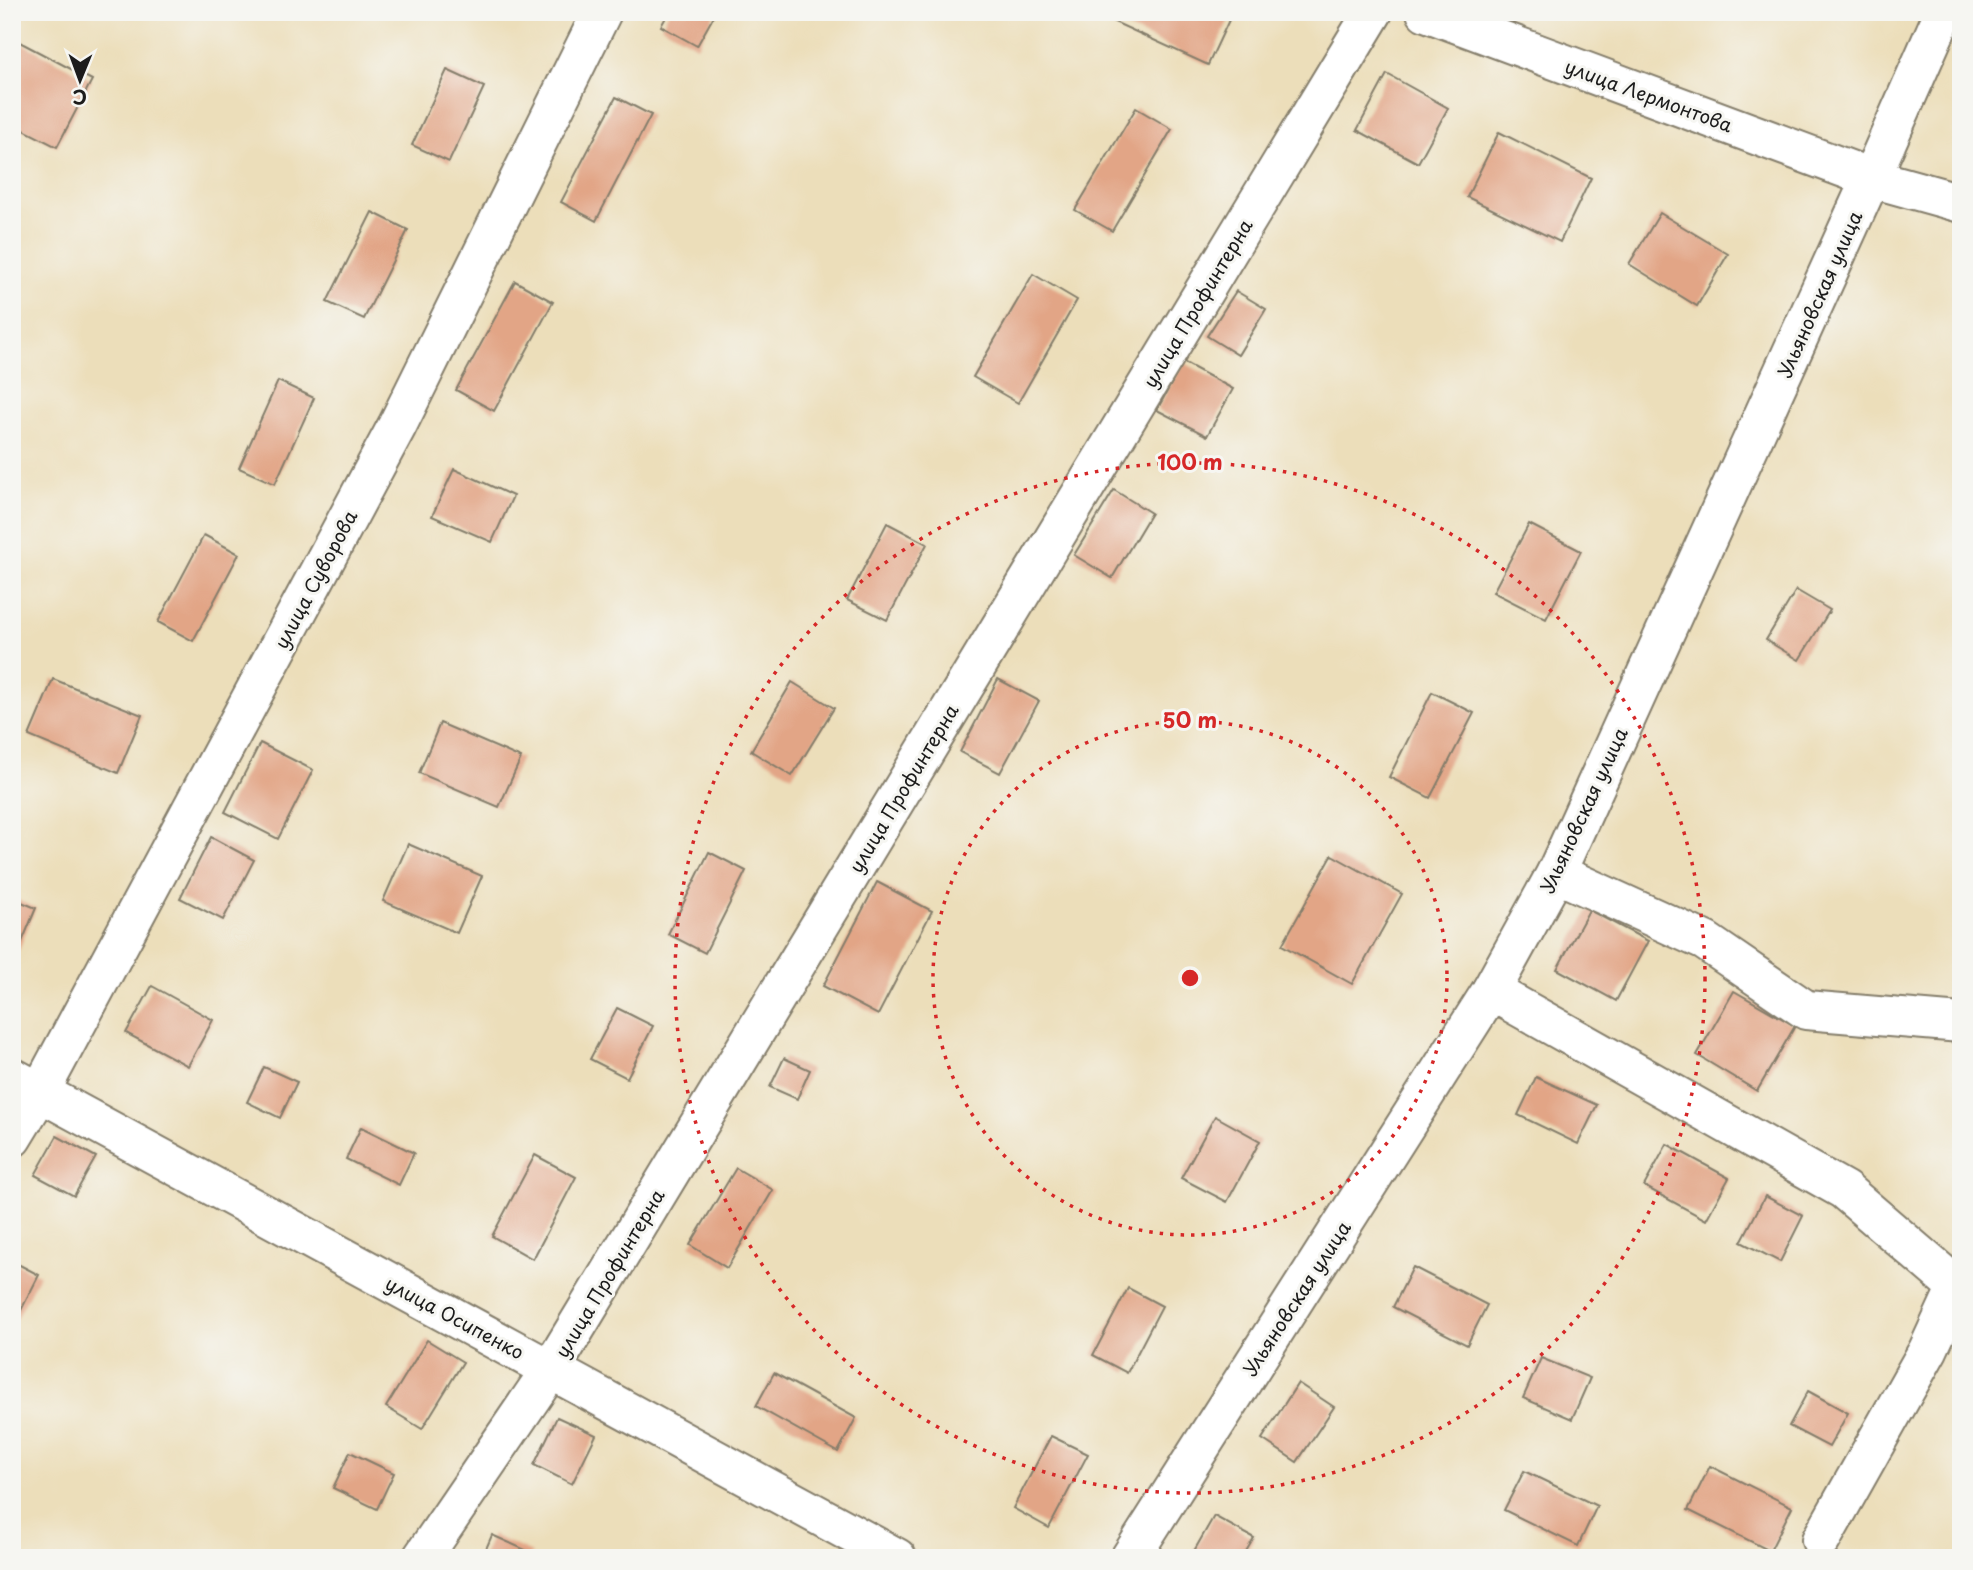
<svg xmlns="http://www.w3.org/2000/svg" width="1973" height="1570" font-family="'Playpen Sans',sans-serif">
  <style>
    .building { fill: #e2a586 }
    .lines { fill: none; stroke-linecap: round; stroke-linejoin: round }
    .minor-casing { stroke: #847d6b; stroke-width: 42 }
    .minor { stroke: #fff; stroke-width: 38 }
    .ring { fill: none; stroke: #d62828; stroke-width: 3.5; stroke-dasharray: 3.5 7 }
    .labels { text-anchor: middle; dominant-baseline: central; stroke-width: 6; stroke-linejoin: round; paint-order: stroke }
    .street-label { font-size: 19px; fill: #1c1c1c; stroke: #f6f6f2 }
    .centre { fill: #d62828; stroke: #f6f6f2; stroke-width: 3.5 }
    .ring-label { font-size: 21px; text-anchor: middle; font-weight: bold; fill: #d62828; stroke: #f6f6f2; stroke-width: 6; stroke-linejoin: round; paint-order: stroke }
  </style>
  <rect width="100%" height="100%" fill="#f6f6f2"/>
  <filter id="ink" filterUnits="userSpaceOnUse"><feTurbulence type="fractalNoise" baseFrequency=".0143" numOctaves="2"/><feDisplacementMap in="SourceGraphic" scale="14" xChannelSelector="R" yChannelSelector="G"/><feConvolveMatrix kernelMatrix="1 2 1 2 8 2 1 2 1" color-interpolation-filters="sRGB"/></filter>
  <filter id="wash" filterUnits="userSpaceOnUse"><feTurbulence type="fractalNoise" baseFrequency=".00686" numOctaves="4" result="noise"/><feDisplacementMap in="SourceGraphic" scale="28" xChannelSelector="R" yChannelSelector="G"/><feGaussianBlur stdDeviation="1.57" result="paint"/><feColorMatrix in="noise" values="0 0 0 0 0 0 0 0 0 0 0 0 0 0 0 0 0 1.4 0 .05"/><feComposite in="paint" operator="in"/></filter>
  <g filter="url(#wash)">
    <rect width="100%" height="100%" fill="#ecdeba"/>
    <g id="blocks">
      <!-- building -->
      <g class="building">
        <path d="M669 12H716L697 46 661 26Z"/>
        <path d="M1114 12H1211L1229 20 1208 65 1110 20Z"/>
        <path d="M12 38 92 80 57 147 12 124Z"/>
        <path d="M447 70 484 87 449 162 412 145Z"/>
        <path d="M1387 74 1448 108 1418 163 1357 130Z"/>
        <path d="M616 97 651 115 596 221 561 202Z"/>
        <path d="M1136 108 1172 129 1112 231 1075 210Z"/>
        <path d="M1499 132 1591 178 1560 242 1467 197Z"/>
        <path d="M372 212 408 230 364 319 327 302Z"/>
        <path d="M1660 213 1728 254 1697 306 1629 264Z"/>
        <path d="M1033 274 1077 300 1018 403 973 377Z"/>
        <path d="M515 281 553 302 494 411 456 390Z"/>
        <path d="M1236 291 1266 309 1238 355 1207 336Z"/>
        <path d="M1183 362 1233 389 1207 436 1157 410Z"/>
        <path d="M278 381 314 398 275 484 239 468Z"/>
        <path d="M454 469 513 496 492 542 432 516Z"/>
        <path d="M1114 490 1151 513 1112 578 1074 555Z"/>
        <path d="M887 523 927 544 887 620 847 600Z"/>
        <path d="M1529 524 1581 551 1546 619 1493 592Z"/>
        <path d="M204 535 239 554 193 641 158 622Z"/>
        <path d="M1796 590 1830 610 1799 660 1766 640Z"/>
        <path d="M53 679 142 715 118 773 29 736Z"/>
        <path d="M998 679 1039 701 1000 773 960 752Z"/>
        <path d="M792 682 834 708 792 776 751 751Z"/>
        <path d="M1432 692 1474 713 1430 798 1389 777Z"/>
        <path d="M440 723 521 758 499 807 419 773Z"/>
        <path d="M260 743 313 770 278 839 225 812Z"/>
        <path d="M211 837 254 860 223 920 180 898Z"/>
        <path d="M408 844 482 876 457 933 383 901Z"/>
        <path d="M709 852 746 871 705 953 668 934Z"/>
        <path d="M1332 855 1402 894 1352 984 1282 945Z"/>
        <path d="M877 882 932 911 878 1015 823 986Z"/>
        <path d="M12 898 36 908 12 966Z"/>
        <path d="M1589 910 1648 941 1616 1001 1557 969Z"/>
        <path d="M152 986 213 1020 188 1066 126 1033Z"/>
        <path d="M1734 991 1795 1026 1757 1091 1697 1055Z"/>
        <path d="M617 1008 653 1026 627 1078 590 1059Z"/>
        <path d="M784 1058 810 1070 797 1099 770 1087Z"/>
        <path d="M264 1067 297 1082 280 1118 247 1102Z"/>
        <path d="M1536 1077 1597 1105 1578 1144 1518 1115Z"/>
        <path d="M1215 1116 1260 1141 1227 1202 1181 1178Z"/>
        <path d="M361 1127 414 1153 399 1185 346 1159Z"/>
        <path d="M57 1136 96 1157 74 1196 35 1175Z"/>
        <path d="M1667 1144 1729 1178 1706 1220 1644 1186Z"/>
        <path d="M535 1155 576 1177 533 1259 492 1236Z"/>
        <path d="M736 1168 773 1190 727 1268 690 1245Z"/>
        <path d="M1765 1196 1803 1216 1780 1262 1741 1242Z"/>
        <path d="M12 1261 39 1275 12 1328Z"/>
        <path d="M1413 1267 1487 1305 1467 1345 1393 1307Z"/>
        <path d="M1128 1288 1162 1306 1127 1373 1093 1355Z"/>
        <path d="M427 1340 463 1362 422 1429 386 1407Z"/>
        <path d="M1541 1358 1590 1378 1572 1419 1523 1398Z"/>
        <path d="M774 1373 856 1418 838 1452 756 1406Z"/>
        <path d="M1298 1383 1334 1407 1297 1462 1262 1439Z"/>
        <path d="M1808 1391 1848 1413 1829 1447 1789 1426Z"/>
        <path d="M557 1417 596 1435 572 1484 534 1465Z"/>
        <path d="M1051 1436 1088 1454 1049 1528 1013 1508Z"/>
        <path d="M350 1452 394 1473 377 1509 333 1488Z"/>
        <path d="M1710 1466 1792 1507 1770 1551 1688 1510Z"/>
        <path d="M1524 1471 1597 1506 1578 1546 1504 1510Z"/>
        <path d="M1214 1516 1254 1538 1242 1558H1190Z"/>
        <path d="M492 1535 532 1553 529 1558H482Z"/>
      </g>
    </g>
  </g>
  <g filter="url(#ink)">
    <use href="#blocks" fill-opacity="0" stroke="#847d6b" stroke-width="2"/>
    <g class="lines">
      <defs>
        <g id="minor">
          <path d="M1426 12 1871 178 1961 203"/>
          <path d="M1556 873 1705 941 1806 1010 1961 1023"/>
          <path d="M1491 991 1844 1190 1957 1287 1928 1350 1821 1540"/>
          <path d="M12 1077 897 1558"/>
          <path d="M12 1138 40 1092 397 426 602 12"/>
          <path d="M422 1558 551 1369 1373 12"/>
          <path d="M1130 1558 1491 991 1556 873 1871 178 1944 12"/>
        </g>
      </defs>
      <!-- minor casing -->
      <use href="#minor" class="minor-casing"/>
      <!-- minor -->
      <use href="#minor" class="minor"/>
    </g>
  </g>
  <!-- distance rings -->
  <g class="ring">
    <circle cx="1190" cy="978" r="257"/>
    <circle cx="1190" cy="978" r="515"/>
  </g>
  <g class="labels">
    <!-- street labels -->
    <g class="street-label">
      <text transform="translate(1649 95) rotate(20)">улица Лермонтова</text>
      <text transform="translate(1819 294) rotate(-66)">Ульяновская улица</text>
      <text transform="translate(1197 303) rotate(-59)">улица Профинтерна</text>
      <text transform="translate(315 579) rotate(-62)">улица Суворова</text>
      <text transform="translate(903 788) rotate(-59)">улица Профинтерна</text>
      <text transform="translate(1583 810) rotate(-65)">Ульяновская улица</text>
      <text transform="translate(609 1273) rotate(-59)">улица Профинтерна</text>
      <text transform="translate(1296 1298) rotate(-57)">Ульяновская улица</text>
      <text transform="translate(455 1317) rotate(28)">улица Осипенко</text>
    </g>
  </g>
  <circle cx="1190" cy="978" r="10" class="centre"/>
  <g class="ring-label">
    <text x="1190" y="470">100 m</text>
    <text x="1190" y="728">50 m</text>
  </g>
  <!-- margin -->
  <rect width="1973" height="1570" fill="none" stroke="#f6f6f2" stroke-width="42"/>
  <!-- north arrow -->
  <g transform="translate(80 80) rotate(181)" stroke="#f6f6f2" stroke-width="5" paint-order="stroke">
  <path d="M0-5L12 26L0 18L-12 26Z" fill="#1c1c1c"/>
  <text y="-10" font-size="19" font-weight="bold" text-anchor="middle" fill="#1c1c1c">С</text>
  </g>
</svg>
